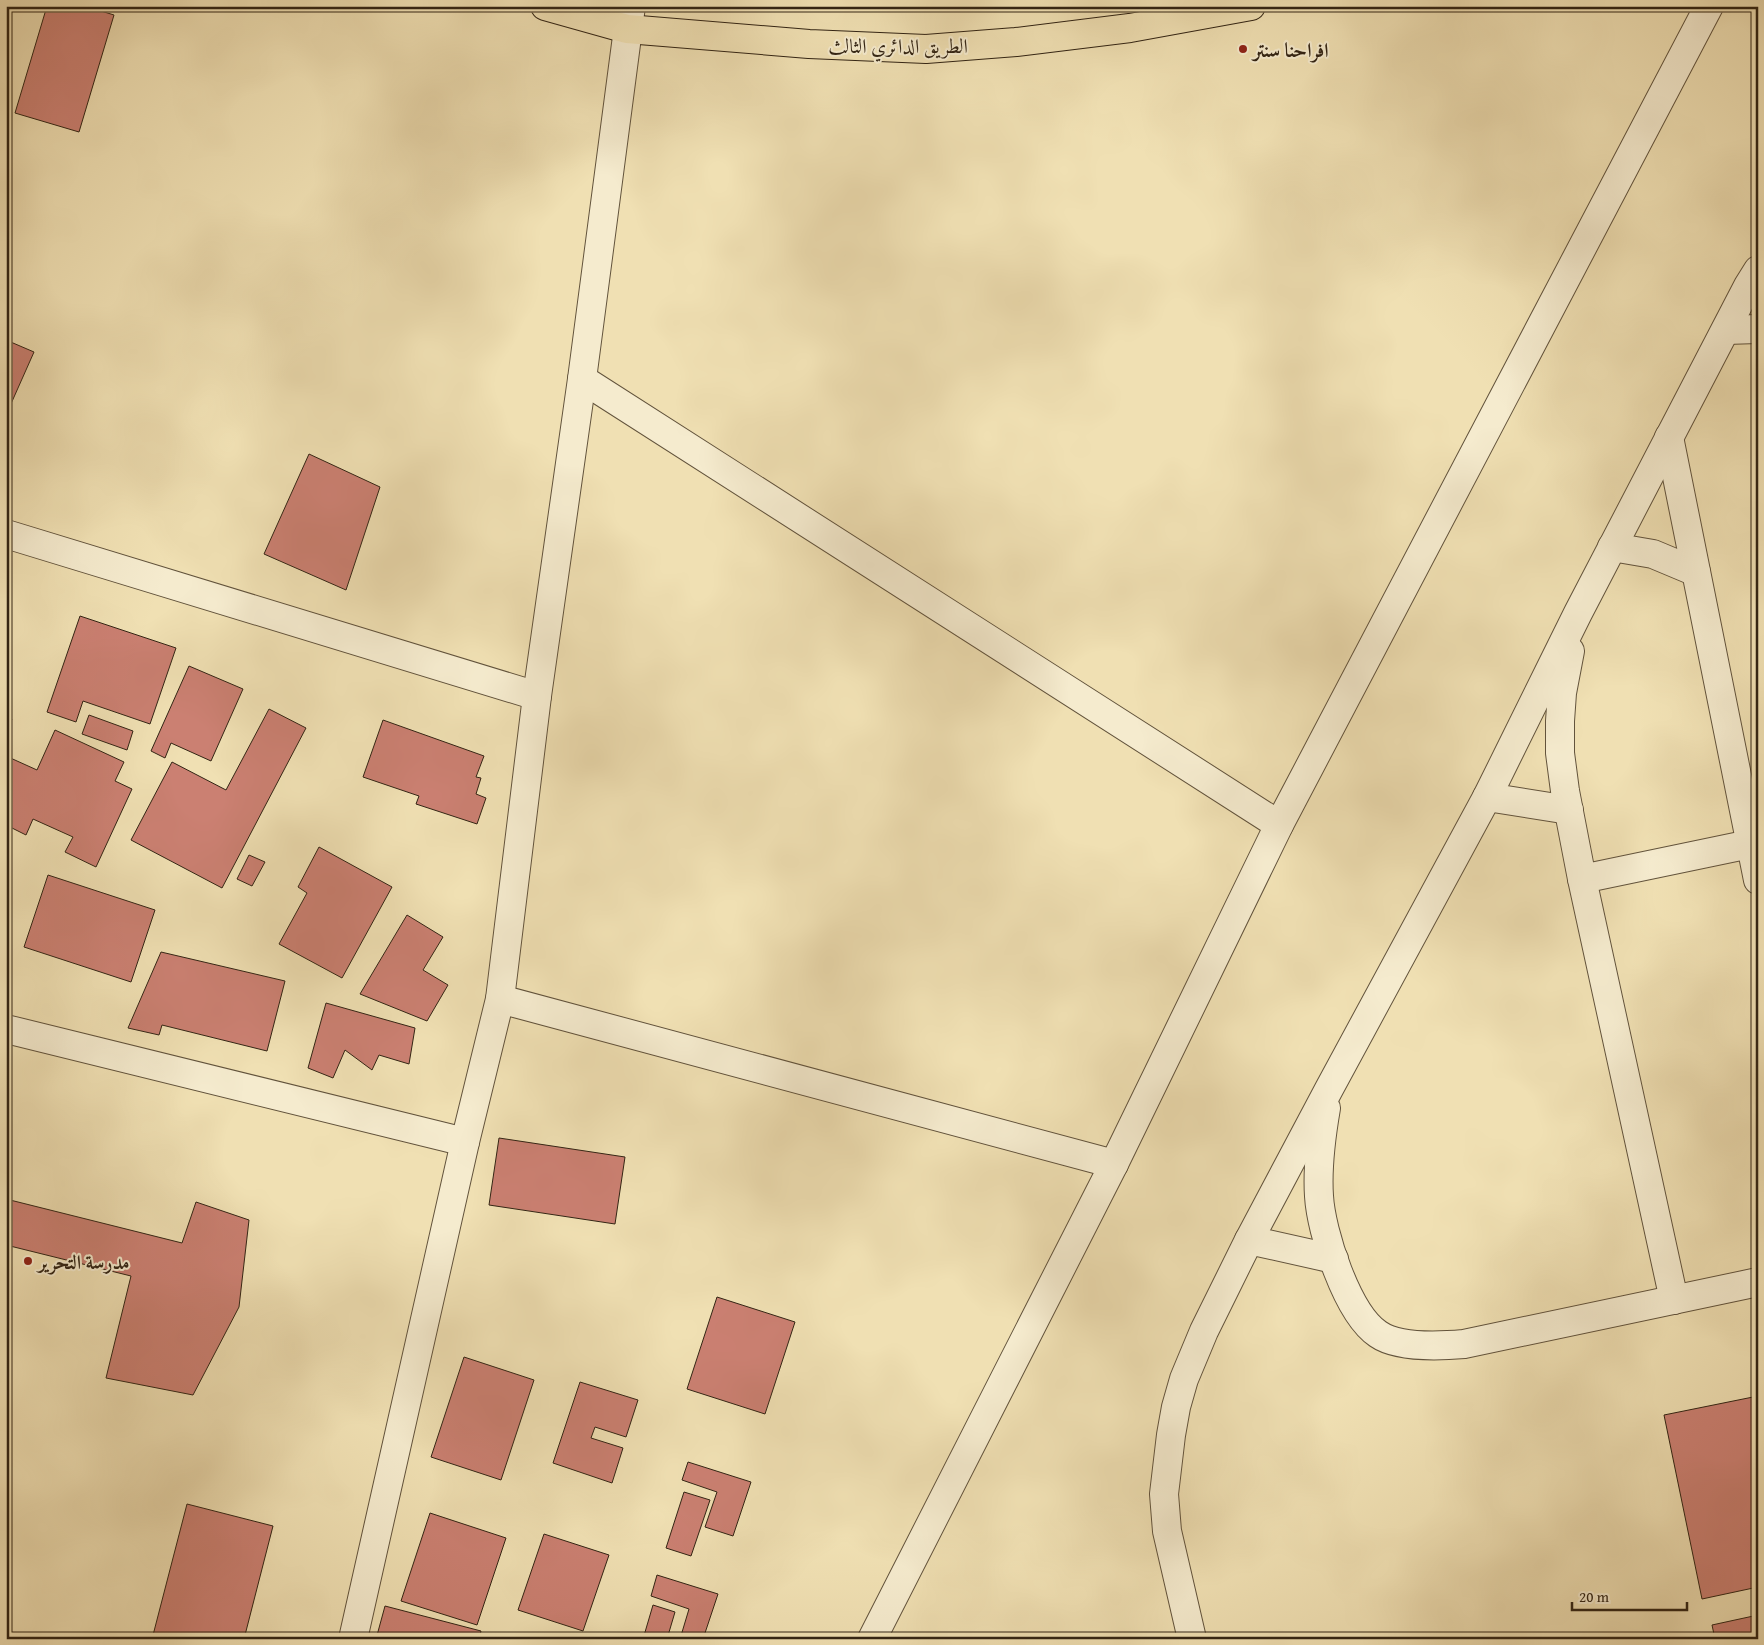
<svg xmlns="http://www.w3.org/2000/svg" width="1764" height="1645" font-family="'Gentium Book Plus',Amiri,serif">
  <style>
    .building { fill: #cb8072; stroke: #322414 }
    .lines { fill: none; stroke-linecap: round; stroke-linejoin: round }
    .minor-casing { stroke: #62533c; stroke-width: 30 }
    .major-casing { stroke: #322414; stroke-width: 30 }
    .minor { stroke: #f5ebce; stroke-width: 28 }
    .major { stroke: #f0e0b3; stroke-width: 28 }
    .poi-dot { fill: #8f2418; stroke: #f5ebce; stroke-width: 2 }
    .labels { text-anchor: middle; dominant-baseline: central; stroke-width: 4; stroke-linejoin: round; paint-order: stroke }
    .street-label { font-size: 20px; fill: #322414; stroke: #f5ebce }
    .poi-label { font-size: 20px; font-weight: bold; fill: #322414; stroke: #f5ebce; text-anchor: start }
  </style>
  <rect width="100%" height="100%" fill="#f0e0b3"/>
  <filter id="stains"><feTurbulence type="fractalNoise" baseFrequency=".004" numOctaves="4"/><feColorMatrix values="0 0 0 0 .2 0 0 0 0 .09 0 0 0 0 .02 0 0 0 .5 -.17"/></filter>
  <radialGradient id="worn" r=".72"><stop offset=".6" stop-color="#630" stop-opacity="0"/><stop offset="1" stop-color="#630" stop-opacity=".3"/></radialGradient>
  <!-- building -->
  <g class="building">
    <path d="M47 6H85L114 15 79 132 15 113Z"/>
    <path d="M6 340 34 352 10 406 6 405Z"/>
    <path d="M309 454 380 487 346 590 264 554Z"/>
    <path d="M80 616 176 648 150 724 83 701 76 722 47 712Z"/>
    <path d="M189 666 243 689 211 761 171 743 165 758 151 751Z"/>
    <path d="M269 709 306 728 222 888 131 840 172 762 226 790Z"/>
    <path d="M89 715 133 731 127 750 82 734Z"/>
    <path d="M6 716 12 719 6 732Z"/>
    <path d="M383 720 484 756 476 777 481 778 476 794 486 798 477 824 416 804 419 796 363 777Z"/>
    <path d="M55 730 124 762 115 781 132 789 96 867 65 852 73 837 33 819 26 835 6 825V756L37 770Z"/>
    <path d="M319 847 392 887 342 978 279 944 307 893 298 887Z"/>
    <path d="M249 855 265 862 252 886 237 879Z"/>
    <path d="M48 875 155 910 131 982 24 947Z"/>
    <path d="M407 915 443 937 423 970 448 985 427 1021 360 994Z"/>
    <path d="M161 952 285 981 267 1051 162 1025 159 1035 128 1028Z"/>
    <path d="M326 1003 415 1028 409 1064 379 1055 372 1070 345 1050 333 1078 308 1068Z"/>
    <path d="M499 1138 625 1157 615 1224 489 1205Z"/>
    <path d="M6 1199 182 1243 196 1202 249 1220 239 1307 193 1395 106 1378 131 1276 6 1245Z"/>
    <path d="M717 1297 795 1322 765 1414 687 1389Z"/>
    <path d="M464 1357 534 1380 501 1480 431 1457Z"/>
    <path d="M580 1382 638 1400 626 1437 595 1427 591 1438 623 1448 612 1483 553 1463Z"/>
    <path d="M1758 1396V1587L1702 1599 1664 1415Z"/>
    <path d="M688 1462 751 1482 733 1536 705 1527 717 1492 682 1480Z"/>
    <path d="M684 1492 710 1500 691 1556 666 1548Z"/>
    <path d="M187 1504 273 1526 244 1639H152Z"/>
    <path d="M430 1513 506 1538 477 1625 401 1601Z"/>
    <path d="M544 1534 609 1555 583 1631 518 1610Z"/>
    <path d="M657 1575 718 1594 703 1639H680L689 1609 651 1596Z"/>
    <path d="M653 1605 675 1612 667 1639H643Z"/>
    <path d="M385 1606 481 1631 479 1639H376Z"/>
    <path d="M1758 1615V1639H1715L1712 1625Z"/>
  </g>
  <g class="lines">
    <defs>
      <g id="minor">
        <path d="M1726 330 1758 329"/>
        <path d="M582 379 1279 825"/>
        <path d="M1669 437 1758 880"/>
        <path d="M6 534 537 696"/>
        <path d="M1612 547 1653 554 1696 572"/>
        <path d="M1570 651 1562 693 1560 721V753L1565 791 1582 879 1674 1300"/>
        <path d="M1487 797 1569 810"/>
        <path d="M1582 879 1750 844"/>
        <path d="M500 999 1114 1164"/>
        <path d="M6 1029 465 1142"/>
        <path d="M1326 1108C1321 1137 1317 1166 1319 1196 1321 1232 1347 1313 1378 1334 1398 1348 1441 1346 1464 1344L1758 1282"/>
        <path d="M1249 1240 1334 1259"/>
        <path d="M353 1639 465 1142 500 999 537 696 582 379 631 6"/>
        <path d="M872 1639 1114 1164 1279 825 1709 6"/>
        <path d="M1192 1639 1167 1531 1164 1494 1171 1435 1176 1407 1184 1379 1204 1331 1249 1240 1329 1089 1487 797 1578 613 1748 286 1758 270"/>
      </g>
      <path id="major" d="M545 6 627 29 809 44 926 49 1016 42 1130 28 1251 6"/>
    </defs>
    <!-- minor casing -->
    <use href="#minor" class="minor-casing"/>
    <!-- major casing -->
    <use href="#major" class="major-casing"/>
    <!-- minor -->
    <use href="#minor" class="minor"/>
    <!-- major -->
    <use href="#major" class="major"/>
  </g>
  <!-- markers -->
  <g class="poi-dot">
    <circle cx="1243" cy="49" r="5"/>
    <circle cx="28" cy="1261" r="5"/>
  </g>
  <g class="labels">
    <!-- street labels -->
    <g class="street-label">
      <text x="898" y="45">الطريق الدائري الثالث</text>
    </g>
    <!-- poi labels -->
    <g class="poi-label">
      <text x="1253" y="49">افراحنا سنتر</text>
      <text x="38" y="1261">مدرسة التحرير</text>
    </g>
  </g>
  <!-- margin -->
  <rect width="1764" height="1645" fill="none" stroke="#f0e0b3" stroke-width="25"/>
  <rect x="8" y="8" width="1749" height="1630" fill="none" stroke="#322414" stroke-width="2.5"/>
  <rect x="12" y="12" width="1739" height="1620" fill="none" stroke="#322414"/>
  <!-- scale -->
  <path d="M1572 1602v8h115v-8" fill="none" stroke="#322414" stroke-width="2.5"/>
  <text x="1579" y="1602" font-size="15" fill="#322414" stroke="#f5ebce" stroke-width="4" paint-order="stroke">20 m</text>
  <rect width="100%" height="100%" filter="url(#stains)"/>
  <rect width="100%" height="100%" fill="url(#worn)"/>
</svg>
